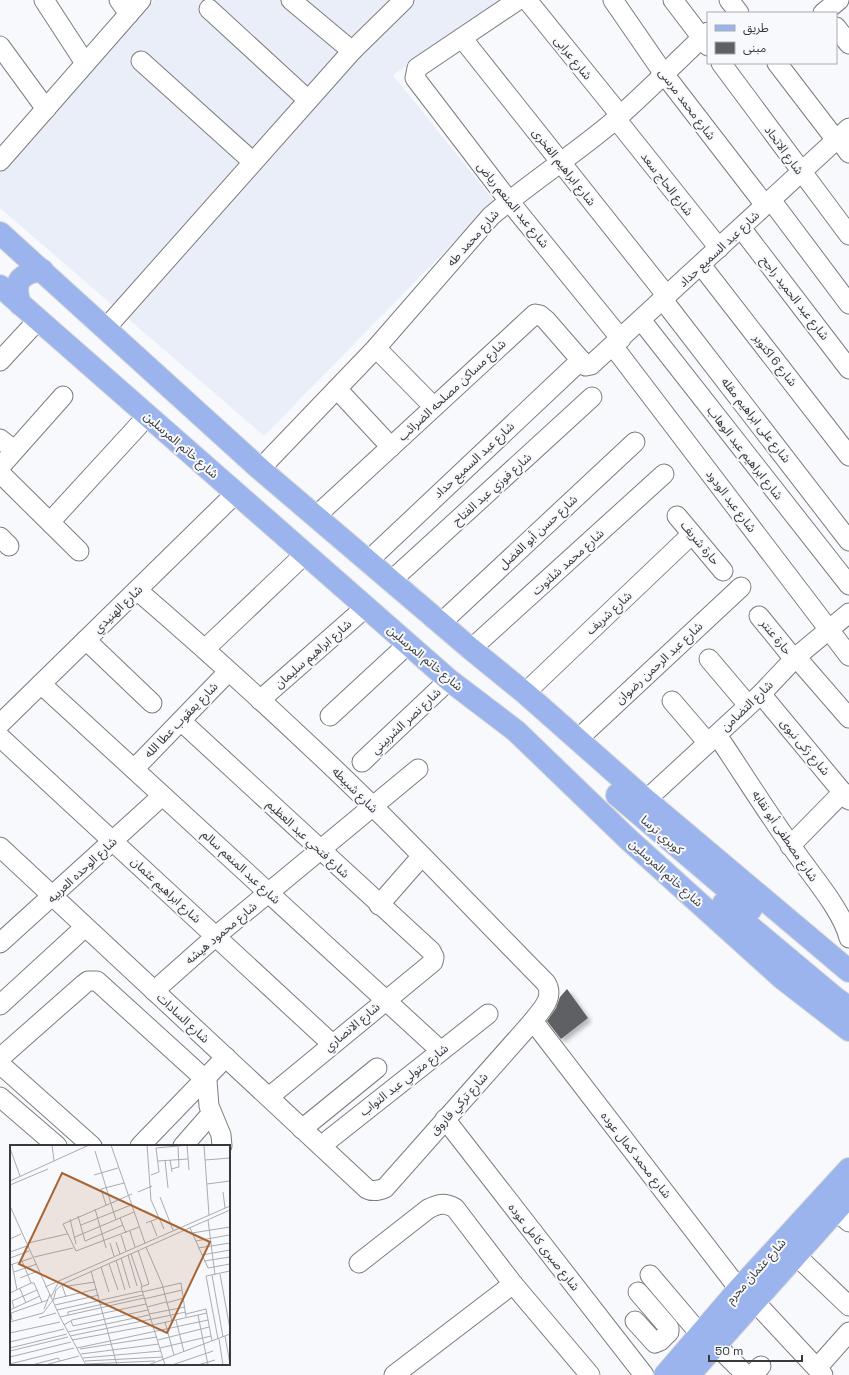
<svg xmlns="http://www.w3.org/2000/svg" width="849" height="1375" font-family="'Space Grotesk','Noto Sans Arabic',sans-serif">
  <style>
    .built { fill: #e9eef9 }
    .building { fill: #5e6063; filter: url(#shadow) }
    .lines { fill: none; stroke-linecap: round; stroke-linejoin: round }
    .minor-casing { stroke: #7c7d80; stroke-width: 21 }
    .major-casing { stroke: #d7d7d8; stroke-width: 24 }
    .minor { stroke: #fff; stroke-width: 19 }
    .major { stroke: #9bb4ed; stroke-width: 22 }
    .labels { text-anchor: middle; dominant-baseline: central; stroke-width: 4; stroke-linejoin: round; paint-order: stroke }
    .street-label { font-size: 12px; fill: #38393a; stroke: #f8f9fd }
    .inset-road { fill: none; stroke: #abacaf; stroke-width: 1 }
    .view { fill: #a86533; fill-opacity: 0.15; stroke: #a86533; stroke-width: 2 }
    .inset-edge { fill: none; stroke: #38393a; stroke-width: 2 }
  </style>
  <defs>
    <filter id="shadow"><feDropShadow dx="3.5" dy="3.5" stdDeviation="2" flood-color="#0004"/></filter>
  </defs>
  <rect width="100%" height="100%" fill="#f8f9fd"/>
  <!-- built -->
  <path class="built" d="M154 0H505L393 75 494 201 264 436 0 208V170Z"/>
  <!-- building -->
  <path class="building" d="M567 989 588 1018 561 1039 547 1021 556 1008 560 997Z"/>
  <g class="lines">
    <defs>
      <g id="minor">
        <path d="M44 0 85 63"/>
        <path d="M119 0 129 14"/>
        <path d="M291 0 352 51"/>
        <path d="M518 0 417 68 415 78 509 201 621 339"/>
        <path d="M527 0 620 115"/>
        <path d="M613 0 664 74 765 205"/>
        <path d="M673 0 708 46"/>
        <path d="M729 0 739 13"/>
        <path d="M209 9 308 100"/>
        <path d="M823 13 839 0"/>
        <path d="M836 27 849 44"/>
        <path d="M462 38 667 296"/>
        <path d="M0 46 46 109"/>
        <path d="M141 61 253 162"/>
        <path d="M721 63 849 235"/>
        <path d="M777 63 836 140"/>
        <path d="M616 119 719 248"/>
        <path d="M838 138 849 153"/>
        <path d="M0 161 141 0"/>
        <path d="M771 200 849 304"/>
        <path d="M741 228 849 369"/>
        <path d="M701 265 849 456"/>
        <path d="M663 300 849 541"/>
        <path d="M641 320 849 585"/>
        <path d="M106 328 352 51 404 0"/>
        <path d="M613 346 849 656"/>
        <path d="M376 348 434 407"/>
        <path d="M0 361 38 320"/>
        <path d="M337 389 391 447"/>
        <path d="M0 439 14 450"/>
        <path d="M0 467 63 396"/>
        <path d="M260 469 376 348 491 216C531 182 575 154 615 120 647 92 677 61 708 32"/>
        <path d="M0 473 79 551"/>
        <path d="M316 516 535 314 540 315 546 320 586 366 591 365 849 128"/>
        <path d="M677 516 723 571"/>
        <path d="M50 522 139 425"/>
        <path d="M0 537 9 546"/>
        <path d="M368 561 581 360"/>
        <path d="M391 581 592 397"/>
        <path d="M759 616 794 659"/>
        <path d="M441 623 635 442"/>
        <path d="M86 640 152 703"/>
        <path d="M205 649 305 554"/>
        <path d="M471 649 664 474"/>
        <path d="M796 657 849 718"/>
        <path d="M709 659 748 705"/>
        <path d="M41 684 441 1051"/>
        <path d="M525 693 692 534"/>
        <path d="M761 694 849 800"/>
        <path d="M260 700 366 607"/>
        <path d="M672 701 708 743"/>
        <path d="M330 716 408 644"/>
        <path d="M181 721 431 951 434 957 433 962 269 1097"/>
        <path d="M0 724 236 493"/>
        <path d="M717 735C742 772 766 811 792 847 809 873 842 909 849 938"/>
        <path d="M0 737 332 1044"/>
        <path d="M578 739 741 587"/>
        <path d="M362 762 449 680"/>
        <path d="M134 769 228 672"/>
        <path d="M646 800 761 694 796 657 849 613"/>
        <path d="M790 846 843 792"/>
        <path d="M0 847 367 1189C373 1192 378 1191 385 1188L533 1021C541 1010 555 998 546 983 468 904 392 822 310 746 254 693 196 641 137 590"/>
        <path d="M379 905 421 857"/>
        <path d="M0 943 162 796"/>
        <path d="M154 991 216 936 418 769"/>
        <path d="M0 1005 85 927"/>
        <path d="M533 1021 739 1289"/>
        <path d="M0 1058 84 984 88 981H97L207 1081 209 1106 221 1135 222 1146"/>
        <path d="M0 1064 92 1146"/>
        <path d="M0 1097 57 1146"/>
        <path d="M445 1119 644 1375"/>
        <path d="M302 1129 377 1068"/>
        <path d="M140 1146 226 1057"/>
        <path d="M183 1146 211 1114"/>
        <path d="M321 1146 488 1014"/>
        <path d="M836 1211 849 1222"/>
        <path d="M785 1245 849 1306"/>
        <path d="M359 1263 428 1209C438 1204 444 1202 455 1208L513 1284 590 1375"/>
        <path d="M650 1275 700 1334"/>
        <path d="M755 1302 823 1375"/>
        <path d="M635 1321 655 1343 660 1341 669 1332V1328L638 1292"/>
        <path d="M716 1345 746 1375"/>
        <path d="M817 1368 849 1332"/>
        <path d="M394 1375 513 1284"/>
        <path d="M752 1375 761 1366"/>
      </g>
      <g id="major">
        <path d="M0 233 260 469 471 649 525 693 646 800 849 971"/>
        <path d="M0 286 449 680 516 731 628 839 782 978 849 1030"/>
        <path d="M20 304C13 282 19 274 42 270"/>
        <path d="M617 795 751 909"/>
        <path d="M723 904 834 997 849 1008"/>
        <path d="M665 1375 739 1289 849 1169"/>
        <path d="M689 1375 849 1196"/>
      </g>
    </defs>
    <!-- minor casing -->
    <use href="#minor" class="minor-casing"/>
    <!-- major casing -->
    <use href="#major" class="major-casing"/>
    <!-- minor -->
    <use href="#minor" class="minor"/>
    <!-- major -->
    <use href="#major" class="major"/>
  </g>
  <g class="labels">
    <!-- street labels -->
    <g class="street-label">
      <text transform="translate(573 58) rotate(51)">شارع عرابى</text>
      <text transform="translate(687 104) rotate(53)">شارع محمد مرسى</text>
      <text transform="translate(784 150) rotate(54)">شارع الاتحاد</text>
      <text transform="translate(564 167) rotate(52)">شارع ابراهيم الفخرى</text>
      <text transform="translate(667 184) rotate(52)">شارع الحاج سعد</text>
      <text transform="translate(513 205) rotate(51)">شارع عبد المنعم رياض</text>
      <text transform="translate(473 238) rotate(-48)">شارع محمد طه</text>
      <text transform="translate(719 249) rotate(-43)">شارع عبد السميع حداد</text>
      <text transform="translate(795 298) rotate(52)">شارع عبد الحميد راجح</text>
      <text transform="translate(775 360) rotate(52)">شارع 6 اكتوبر</text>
      <text transform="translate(452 390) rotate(-43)">شارع مساكن مصلحه الضرائب</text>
      <text transform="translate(756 420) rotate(52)">شارع على ابراهيم مقله</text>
      <text transform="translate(181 445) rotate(41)">شارع خاتم المرسلين</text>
      <text transform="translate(745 453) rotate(52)">شارع ابراهيم عبد الوهاب</text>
      <text transform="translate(474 460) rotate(-43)">شارع عبد السميع حداد</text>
      <text transform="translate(492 489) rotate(-42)">شارع فوزي عبد الفتاح</text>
      <text transform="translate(731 501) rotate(53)">شارع عبد الودود</text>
      <text transform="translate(538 532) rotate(-43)">شارع حسن أبو الفضل</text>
      <text transform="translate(700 543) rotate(50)">حارة شريف</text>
      <text transform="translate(568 562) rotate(-42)">شارع محمد شلتوت</text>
      <text transform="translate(118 609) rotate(-44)">شارع الهنيدي</text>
      <text transform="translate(609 613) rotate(-43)">شارع شريف</text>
      <text transform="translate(776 637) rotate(51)">حارة عنتر</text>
      <text transform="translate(313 654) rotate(-41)">شارع ابراهيم سليمان</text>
      <text transform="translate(425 658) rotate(40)">شارع خاتم المرسلين</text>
      <text transform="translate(659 663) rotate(-43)">شارع عبد الرحمن رضوان</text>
      <text transform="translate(747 706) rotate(-44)">شارع التضامن</text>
      <text transform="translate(181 720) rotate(-46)">شارع يعقوب عطا الله</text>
      <text transform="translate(406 721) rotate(-43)">شارع نصر الشربيني</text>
      <text transform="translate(805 747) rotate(50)">شارع زكى نبوى</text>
      <text transform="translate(355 790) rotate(45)">شارع شبيطه</text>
      <text transform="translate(662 835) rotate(41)">كوبري ترسا</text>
      <text transform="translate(785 836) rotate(56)">شارع مصطفى أبو نقابه</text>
      <text transform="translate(308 839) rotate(43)">شارع فتحي عبد العظيم</text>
      <text transform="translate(241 867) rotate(43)">شارع عبد المنعم سالم</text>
      <text transform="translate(82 870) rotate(-43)">شارع الوحده العربيه</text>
      <text transform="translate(666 873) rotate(42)">شارع خاتم المرسلين</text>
      <text transform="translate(166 890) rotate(43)">شارع ابراهيم عثمان</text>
      <text transform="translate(221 933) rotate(-40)">شارع محمود هيشه</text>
      <text transform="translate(183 1018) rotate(43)">شارع السادات</text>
      <text transform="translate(352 1027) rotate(-40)">شارع الانصاري</text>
      <text transform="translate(404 1080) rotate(-38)">شارع متولي عبد التواب</text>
      <text transform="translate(459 1104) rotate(-48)">شارع تركي فاروق</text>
      <text transform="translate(636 1155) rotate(52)">شارع محمد كمال عوده</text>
      <text transform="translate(544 1247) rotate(52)">شارع صبرى كامل عوده</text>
      <text transform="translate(756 1271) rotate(-48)">شارع عثمان محرم</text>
    </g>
  </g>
  <!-- overview -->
  <g transform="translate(10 1145)">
    <rect width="220" height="220" fill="#f8f9fd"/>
    <path class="inset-road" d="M42 0 44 16M101 0 135 98M137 0 141 55 154 84M177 0 179 25M194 0 199 70M0 3 10 31M85 6 106 75M155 15 158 43M160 15 162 27M195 15 220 13M148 16 178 14M161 24 169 22 168 2M84 30 108 23M141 30 149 27 146 3 179 0M0 36 79 0M197 39 220 36M0 40 38 24M128 47 142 41M213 47 215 63M122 49 53 79 66 106 129 82M150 52 163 85M96 60 91 44 114 38M0 61 50 172 76 220M85 64 96 103M68 71 75 96 113 80M110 73 116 88M60 74 66 99M198 75 205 130M141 76 147 91M136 78 149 73M71 80 121 60M180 83 198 123 220 119M120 86 125 102M182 88 220 82M111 90 116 106M65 92 124 67M0 94 11 89M186 96 219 90M106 97 110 109M18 98 57 89M100 98 104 111M136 102 152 139 162 176M188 103 220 98M128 105 139 139 131 142 155 220M0 107 17 101M121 109 132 141M118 110 127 141M192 110 220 105M24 112 63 103M0 113 19 106M111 113 120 143M106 115 115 145M12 116 21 138M194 116 220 112M2 119 7 145M99 119 108 145M0 120 22 113M91 122 99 147M81 126 107 220M4 127 27 119M210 129 220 184M202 130 213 192M10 133 28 126M21 138H24L32 157M53 139 58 141 85 137M52 140 56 152M35 142 220 61M10 144 16 158M132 147 171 138 176 172M0 148 21 138M41 152 48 138M44 154 87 144M134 154 172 145M43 156 46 145 53 139 220 65M156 158 174 153M45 160 89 150M137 162 156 157M4 163 2 156 27 145M34 164 40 149M0 165 30 151M47 165 132 146M139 169 175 162M176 169 196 164 202 196M58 170V167L133 150M188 170 198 220M50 172 134 153M29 173 46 168M2 175 1 168 38 155M166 175 174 207M61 176 63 181 138 165M0 177 33 168 43 155M155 177 164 210M96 179 139 170M54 180 62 175 136 159M143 180 197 168M58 187 96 179M0 188 50 177M60 191 176 167M215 191 220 219M208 194 196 131 220 126M209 194 213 220M62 195 143 180M148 195 199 182M0 197 54 184M0 203 57 189M67 203 198 175M150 203 201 191M70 204 147 192M0 206 58 192M71 209 149 199M0 212 61 197M73 213 151 206M75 216 153 212M0 219 64 203M76 219 145 216M22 220 48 213 50 216M35 220 69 211M138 220 220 189M162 220 203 206M188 220 205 215"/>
    <path class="view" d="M52 28 200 97 157 188 9 119Z"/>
    <rect width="220" height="220" class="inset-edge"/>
  </g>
  <!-- legend -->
  <rect x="707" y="12" width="130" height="52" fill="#f8f9fd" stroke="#abacaf"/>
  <rect x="715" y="25" width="20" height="6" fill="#9bb4ed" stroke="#abacaf"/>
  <text x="743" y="32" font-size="12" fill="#38393a">طريق</text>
  <rect x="715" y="42" width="20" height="12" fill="#5e6063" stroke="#abacaf"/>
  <text x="743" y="52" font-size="12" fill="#38393a">مبنى</text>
  <!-- scale -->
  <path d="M709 1355v6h93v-6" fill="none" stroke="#38393a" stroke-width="2"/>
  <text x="715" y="1355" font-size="12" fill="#38393a" stroke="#f8f9fd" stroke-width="3" paint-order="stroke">50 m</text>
</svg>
